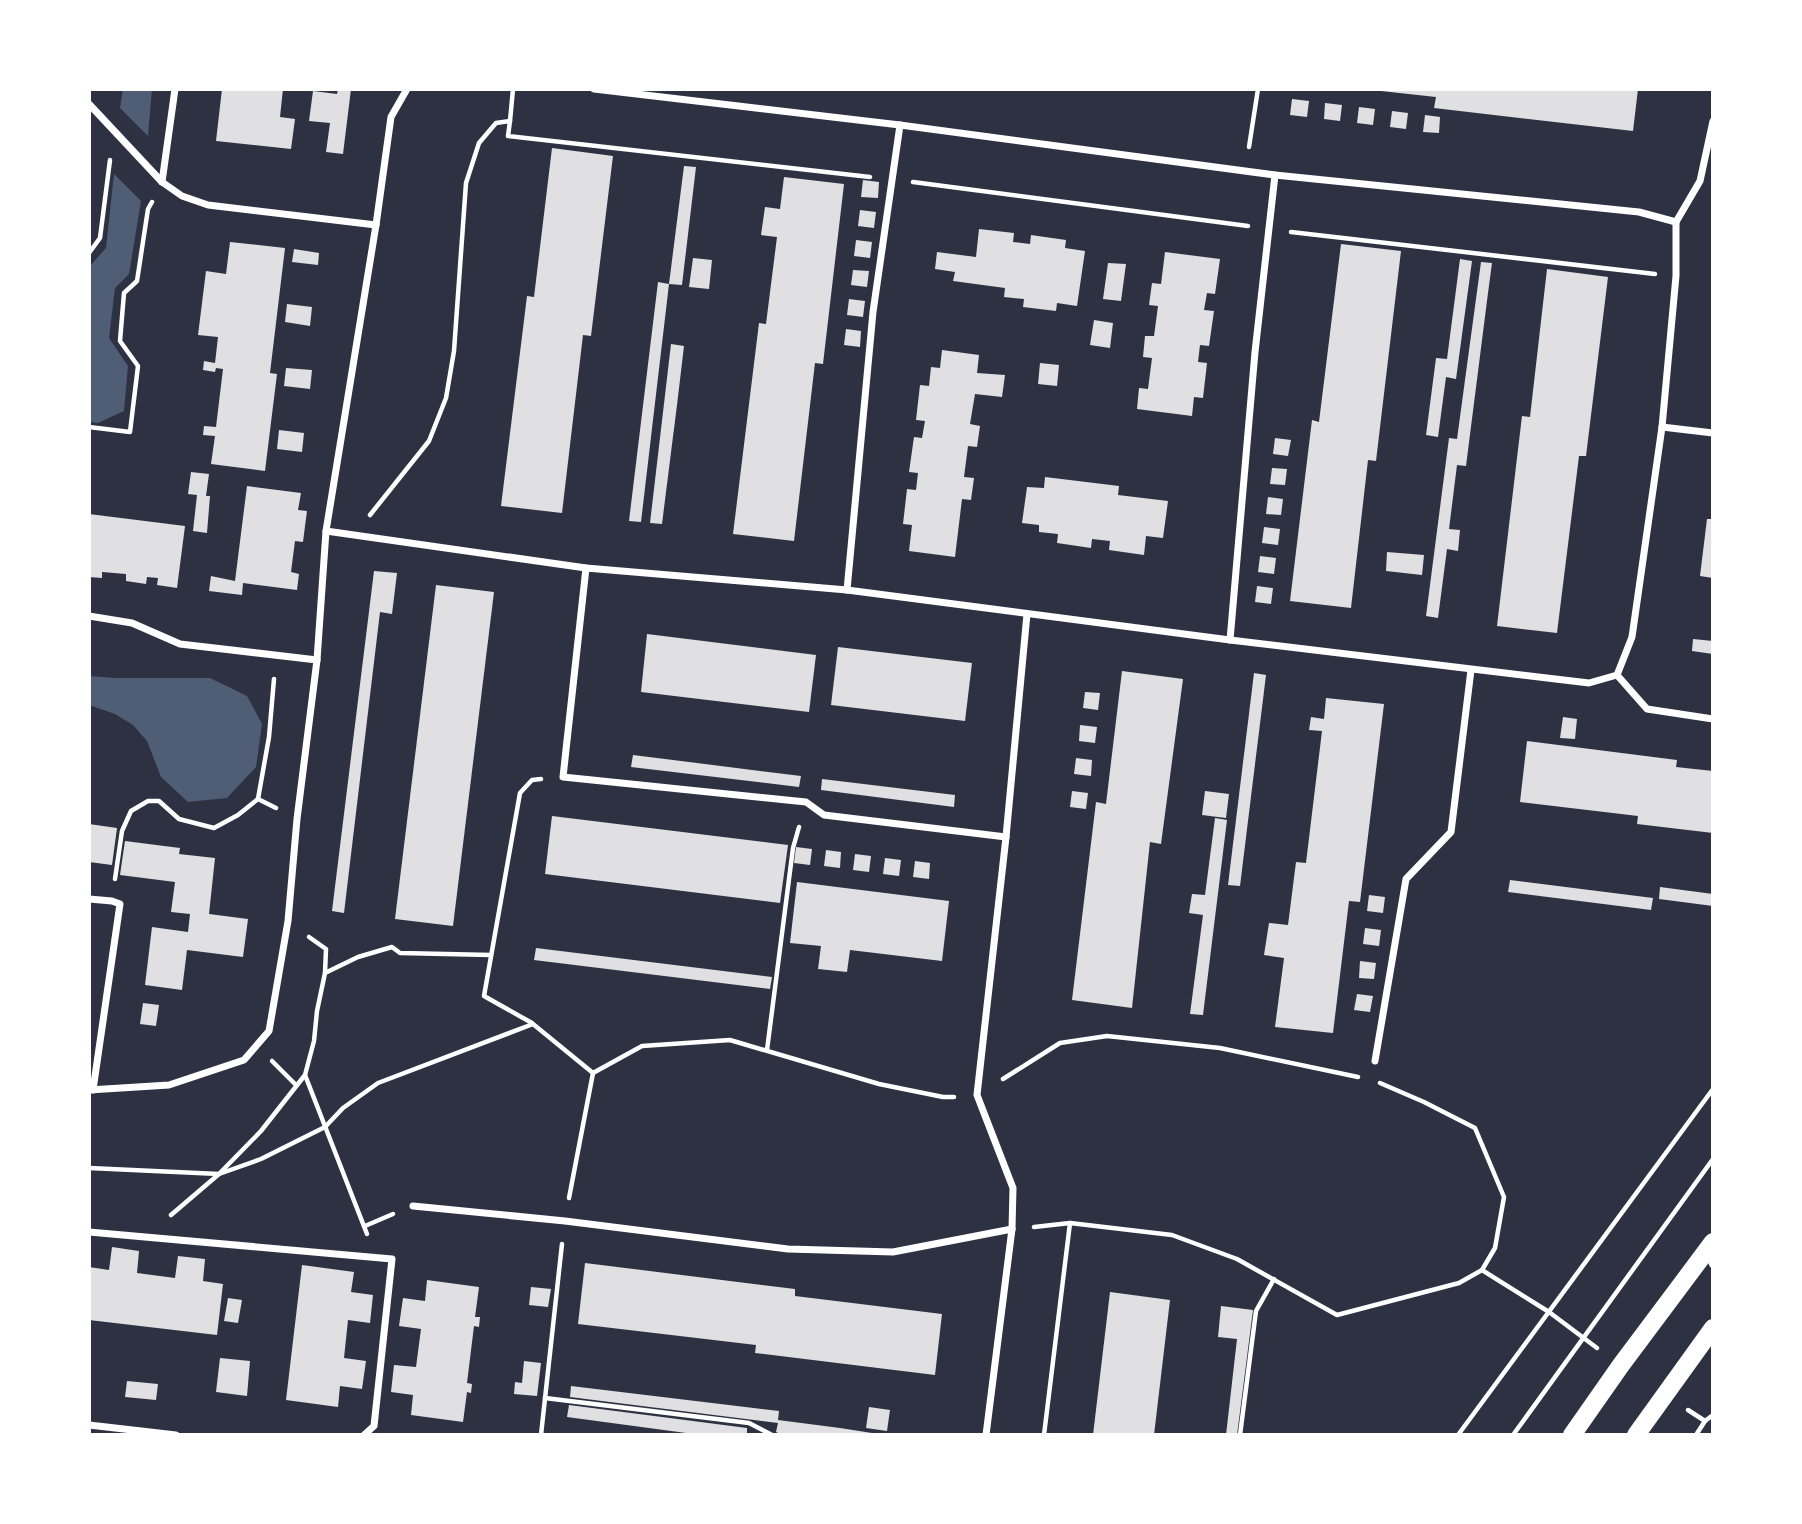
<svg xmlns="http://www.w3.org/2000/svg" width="1802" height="1524" font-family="'Sofia Sans Condensed',sans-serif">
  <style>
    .water { fill: #4f5d75 }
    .building { fill: #e0e0e3 }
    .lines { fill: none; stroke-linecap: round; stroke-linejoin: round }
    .path { stroke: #fff; stroke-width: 4.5 }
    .minor { stroke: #fff; stroke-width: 7 }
    .primary { stroke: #fff; stroke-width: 18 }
  </style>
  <rect width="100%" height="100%" fill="#2d3142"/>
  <!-- water -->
  <g class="water">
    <path d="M123 89H152L148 136 120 108Z"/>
    <path d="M114 174 141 201 129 274 115 288 109 338 128 366 124 411 98 423 89 422V267L106 248Z"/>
    <path d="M89 676 115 678H210L247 696 262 724 256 767 227 798 188 802 161 777 147 741 133 725 115 714 89 705Z"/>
  </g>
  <!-- building -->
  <g class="building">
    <path d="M222 89H283L280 117 295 119 291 149 216 141Z"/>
    <path d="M338 89H351L343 154 326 152 330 123 309 121 313 91 337 94Z"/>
    <path d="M1381 89H1638L1633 131 1434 108 1436 97 1381 91Z"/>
    <path d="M1292 99 1309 101 1307 117 1290 115Z"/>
    <path d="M1325 103 1342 105 1340 121 1324 119Z"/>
    <path d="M1359 107 1375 109 1373 125 1357 123Z"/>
    <path d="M1392 111 1408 113 1406 129 1390 127Z"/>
    <path d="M1425 115 1440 117 1439 133 1423 132Z"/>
    <path d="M552 148 613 156 591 336 583 335 562 513 501 506 527 296 534 297Z"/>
    <path d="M684 166 696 167 682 285 669 284 641 522 629 521 658 282 669 284Z"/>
    <path d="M784 177 844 184 823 364 815 363 794 541 733 534 759 323 766 324 777 237 761 235 765 207 780 209Z"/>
    <path d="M863 180 879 182 878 198 861 197Z"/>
    <path d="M860 210 876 212 874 228 858 226Z"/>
    <path d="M979 229 1014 233 1013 242 1030 244 1031 235 1066 240 1065 248 1085 251 1077 306 1057 303 1056 311 1023 307 1024 299 1004 297 1005 288 953 281 955 272 935 269 937 252 976 257Z"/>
    <path d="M856 240 872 242 870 258 854 256Z"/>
    <path d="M230 242 285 248 270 373 277 374 265 471 211 464 215 436 203 435 204 426 216 427 223 369 216 368 215 372 203 370 204 361 215 363 218 337 198 335 206 271 226 274Z"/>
    <path d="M1341 244 1401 251 1376 461 1368 460 1351 608 1290 601 1312 420 1319 422Z"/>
    <path d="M294 249 319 253 318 265 292 262Z"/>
    <path d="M1165 252 1220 259 1215 294 1207 293 1204 310 1214 311 1209 346 1200 345 1198 362 1207 363 1203 398 1194 397 1192 416 1137 409 1139 388 1148 389 1152 358 1143 357 1145 336H1154L1158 306 1149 305 1152 283 1161 284Z"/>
    <path d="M693 258 712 260 709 289 689 287Z"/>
    <path d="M1460 259 1472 261 1456 379 1446 377 1438 437 1426 435 1436 358 1447 359Z"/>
    <path d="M1481 262 1492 263 1488 293 1466 466 1457 465 1449 529 1460 530 1458 551 1447 549 1438 618 1426 616 1449 438 1457 439Z"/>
    <path d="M1108 263 1126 264 1121 301 1103 299Z"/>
    <path d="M1547 269 1608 277 1586 456H1579L1557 633 1497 626 1522 416 1530 417Z"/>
    <path d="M853 270 869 271 867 287 851 285Z"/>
    <path d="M849 299 865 301 863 317 847 315Z"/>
    <path d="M287 304 312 307 310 326 285 322Z"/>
    <path d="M1094 320 1113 323 1110 348 1090 345Z"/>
    <path d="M846 329 861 331 860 347 844 345Z"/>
    <path d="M671 344 684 346 677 405 662 524 650 523Z"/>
    <path d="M942 350 979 355 977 373 1005 375 1002 397 975 394 970 424 980 426 977 447 968 446 964 477 974 478 971 500 962 499 955 557 909 551 912 525 903 524 907 489 916 490 918 473 909 472 914 437 922 438 925 421 916 420 920 385 929 386 931 367 940 368Z"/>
    <path d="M1040 363 1059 365 1057 386 1038 384Z"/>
    <path d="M286 368 312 370 310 389 284 386Z"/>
    <path d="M279 430 304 433 302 452 277 449Z"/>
    <path d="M1275 438 1291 440 1288 456 1273 454Z"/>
    <path d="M1272 468 1287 469 1285 485 1270 484Z"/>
    <path d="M191 472 209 474 206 496H210L207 533 193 531 197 495 188 494Z"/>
    <path d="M1045 477 1119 486 1118 495 1168 501 1163 538 1146 536 1144 555 1109 550 1110 541 1092 539 1091 548 1057 543 1058 534 1039 532V525L1022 523 1027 487 1044 488Z"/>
    <path d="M247 486 301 493 298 510 307 511 305 526 303 542 295 541 291 572 299 574 297 590 243 583 242 595 209 591 211 576 235 581Z"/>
    <path d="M1268 497 1283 499 1281 515 1266 514Z"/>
    <path d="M89 514 185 526 177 588 157 585 158 578 147 577 146 584 126 581V574L102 572V578L89 577Z"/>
    <path d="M1707 519H1713V578L1700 576Z"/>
    <path d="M1264 527 1280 529 1278 545 1262 543Z"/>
    <path d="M1387 552 1424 555 1422 575 1386 571Z"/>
    <path d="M1260 556 1276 558 1274 574 1258 572Z"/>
    <path d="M374 571 397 573 392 614 380 612 344 913 332 911Z"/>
    <path d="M436 585 494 592 453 926 395 919Z"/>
    <path d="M1257 586 1273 588 1271 604 1255 602Z"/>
    <path d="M647 634 816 655 809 712 641 692Z"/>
    <path d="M1693 639 1713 641V654L1692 651Z"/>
    <path d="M838 647 972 663 965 721 831 705Z"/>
    <path d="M1122 671 1183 679 1161 844 1150 842 1132 1008 1072 1000 1096 802 1106 804Z"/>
    <path d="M1254 673 1266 675 1240 886 1228 885Z"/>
    <path d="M1085 692 1100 693 1098 710 1083 708Z"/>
    <path d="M1326 698 1384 704 1360 902 1349 901 1333 1033 1275 1027 1284 958 1264 955 1269 923 1288 925 1296 862 1306 863 1322 731 1309 730 1311 717 1324 719Z"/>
    <path d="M1563 717 1577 719 1575 739 1560 738Z"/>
    <path d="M1080 725 1097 727 1095 743 1079 741Z"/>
    <path d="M1527 741 1677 760 1676 767 1713 771V833L1637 824 1638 816 1520 802Z"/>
    <path d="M633 755 801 776 799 787 631 767Z"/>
    <path d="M1076 758 1092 760 1091 776 1074 774Z"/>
    <path d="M822 779 955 795 954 807 821 790Z"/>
    <path d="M1072 791 1088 793 1086 809 1070 807Z"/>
    <path d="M1205 791 1229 794 1226 818 1202 815Z"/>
    <path d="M552 816 788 845 780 903 545 874Z"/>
    <path d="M1215 818 1227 820 1203 1015 1190 1014 1203 915 1189 913 1192 894 1205 895Z"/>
    <path d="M89 824 117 828 112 865 89 862Z"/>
    <path d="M125 841 180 848 179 854 215 858 209 914 248 919 243 957 187 950 182 990 145 985 152 927 188 932 190 914 171 912 175 882 120 875Z"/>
    <path d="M796 847 812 849 810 865 794 863Z"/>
    <path d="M826 850 841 852 840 868 824 866Z"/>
    <path d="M855 854 871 856 869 872 853 870Z"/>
    <path d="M885 858 901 860 899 876 883 874Z"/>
    <path d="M915 861 930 863 929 879 913 877Z"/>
    <path d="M1510 880 1653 898 1651 910 1508 892Z"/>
    <path d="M797 882 949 901 942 961 850 950 847 972 818 969 821 946 790 943Z"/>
    <path d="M1660 887 1713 894V906L1659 899Z"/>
    <path d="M1369 895 1385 897 1383 913 1367 911Z"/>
    <path d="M1365 928 1381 930 1379 946 1363 944Z"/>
    <path d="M536 948 772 977 770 989 534 960Z"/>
    <path d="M1360 961 1376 963 1374 979 1359 978Z"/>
    <path d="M1357 994 1373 996 1370 1012 1354 1010Z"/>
    <path d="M143 1003 159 1005 156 1026 140 1024Z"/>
    <path d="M112 1247 139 1251 137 1273 175 1278 178 1256 205 1259 203 1281 223 1284 217 1335 89 1320V1267L109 1270Z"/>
    <path d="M585 1263 795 1289V1296L942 1314 935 1375 755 1353 756 1345 578 1324Z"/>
    <path d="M302 1265 354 1272 351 1292 373 1295 370 1323 348 1320 344 1358 366 1361 362 1389 340 1386 338 1407 286 1400Z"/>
    <path d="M427 1280 479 1287 475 1317H480L479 1327 474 1326 467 1383 472 1384 471 1393 467 1392 463 1422 411 1415 413 1395 391 1392 394 1365 416 1367 421 1329 399 1326 403 1298 425 1301Z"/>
    <path d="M531 1287 551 1289 548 1307 529 1305Z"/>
    <path d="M1110 1292 1170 1300 1154 1435H1093Z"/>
    <path d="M228 1298 242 1300 238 1323 224 1321Z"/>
    <path d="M1221 1306 1253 1310 1237 1435H1226L1237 1339 1218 1337Z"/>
    <path d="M220 1358 250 1361 247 1396 216 1392Z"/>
    <path d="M524 1361 541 1363 537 1396 514 1394 515 1382 522 1383Z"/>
    <path d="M127 1381 158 1384 156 1400 125 1397Z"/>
    <path d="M571 1386 779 1411 778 1420 840 1428 872 1433V1435H795L778 1433 776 1432 778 1423 570 1397Z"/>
    <path d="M569 1405 747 1428V1435H704L686 1433 567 1417Z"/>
    <path d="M869 1407 890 1410 887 1431 866 1428Z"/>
  </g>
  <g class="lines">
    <!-- path -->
    <g class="path">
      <path d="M510 121 513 89"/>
      <path d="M1249 147 1258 89"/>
      <path d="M913 182 1248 226"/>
      <path d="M1291 232 1655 274"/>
      <path d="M89 253 100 238 110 160"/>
      <path d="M89 427 130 432 138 366 120 341 124 293 137 281 148 209 152 202"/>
      <path d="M370 515 429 441 446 398 454 351 466 183 479 143 496 123 510 121 508 136 870 177"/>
      <path d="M258 799 269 737 274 679"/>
      <path d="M115 879 122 831 131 811 148 801H159L179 819 214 828 238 815 258 799 276 808"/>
      <path d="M309 937 326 949 325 973"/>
      <path d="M532 1023 484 996 520 793 532 780 541 779"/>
      <path d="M767 1050 793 848 799 827"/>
      <path d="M272 1061 296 1085"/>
      <path d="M593 1073 642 1046 730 1040 879 1084 943 1097H954"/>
      <path d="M305 1075 367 1234"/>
      <path d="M1003 1079 1060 1043 1107 1036 1220 1048 1358 1077"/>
      <path d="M89 1168 219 1174 261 1159 325 1127 343 1108 378 1083 533 1024 593 1073 569 1198"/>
      <path d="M171 1215 219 1174 261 1131 305 1075 314 1041 317 1011 325 973 358 957 392 947 400 953 491 955"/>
      <path d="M365 1226 393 1214"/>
      <path d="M1034 1227 1070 1223 1172 1235 1237 1259 1337 1315 1459 1283 1482 1270 1495 1248 1504 1197 1475 1128 1424 1102 1380 1083"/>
      <path d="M1482 1270 1549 1312 1597 1348"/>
      <path d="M545 1398 749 1423 772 1435"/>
      <path d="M1688 1410 1705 1421"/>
      <path d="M541 1435 562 1244"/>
      <path d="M1044 1435 1070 1223"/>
      <path d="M1240 1435 1256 1311 1274 1279"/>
      <path d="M1458 1435 1713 1089"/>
      <path d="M1513 1435 1713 1159"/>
      <path d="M1696 1435 1705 1421 1713 1415"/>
    </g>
    <!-- minor -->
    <g class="minor">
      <path d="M594 89 900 125 1275 175 1639 212 1676 222"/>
      <path d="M89 104 162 182 182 196 208 205 376 225"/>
      <path d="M162 182 175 89"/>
      <path d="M1662 427 1713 433"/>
      <path d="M326 531 586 568 847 590 1230 640 1589 683 1617 675"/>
      <path d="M586 568 563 777 806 802 824 815 1006 837"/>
      <path d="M847 590 873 312 900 125"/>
      <path d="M89 616 132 623 180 644 317 660"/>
      <path d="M1230 640 1255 352 1275 175"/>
      <path d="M1617 675 1632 637 1662 427 1676 276V222L1700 181 1713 121"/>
      <path d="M1617 675 1647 709 1713 719"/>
      <path d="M89 899 112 901 120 904 93 1090"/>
      <path d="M1375 1061 1406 879 1451 832 1471 670"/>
      <path d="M89 1090 169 1085 244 1060 269 1031 288 921 297 819 317 660 326 531 376 225 391 117 407 89"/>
      <path d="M413 1206 565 1221 788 1249 893 1252 1012 1229"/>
      <path d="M89 1232 392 1259 374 1426 364 1435"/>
      <path d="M1706 1251 1713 1265"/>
      <path d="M89 1425 176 1435"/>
      <path d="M986 1435 1012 1229 1013 1188 977 1095 1006 837 1027 614"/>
    </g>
    <!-- primary -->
    <g class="primary">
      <path d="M1572 1435 1621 1365 1713 1242"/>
      <path d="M1636 1435 1713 1328"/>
    </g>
  </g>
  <!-- border -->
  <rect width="1802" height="1524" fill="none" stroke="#ffffff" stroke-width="182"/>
</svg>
